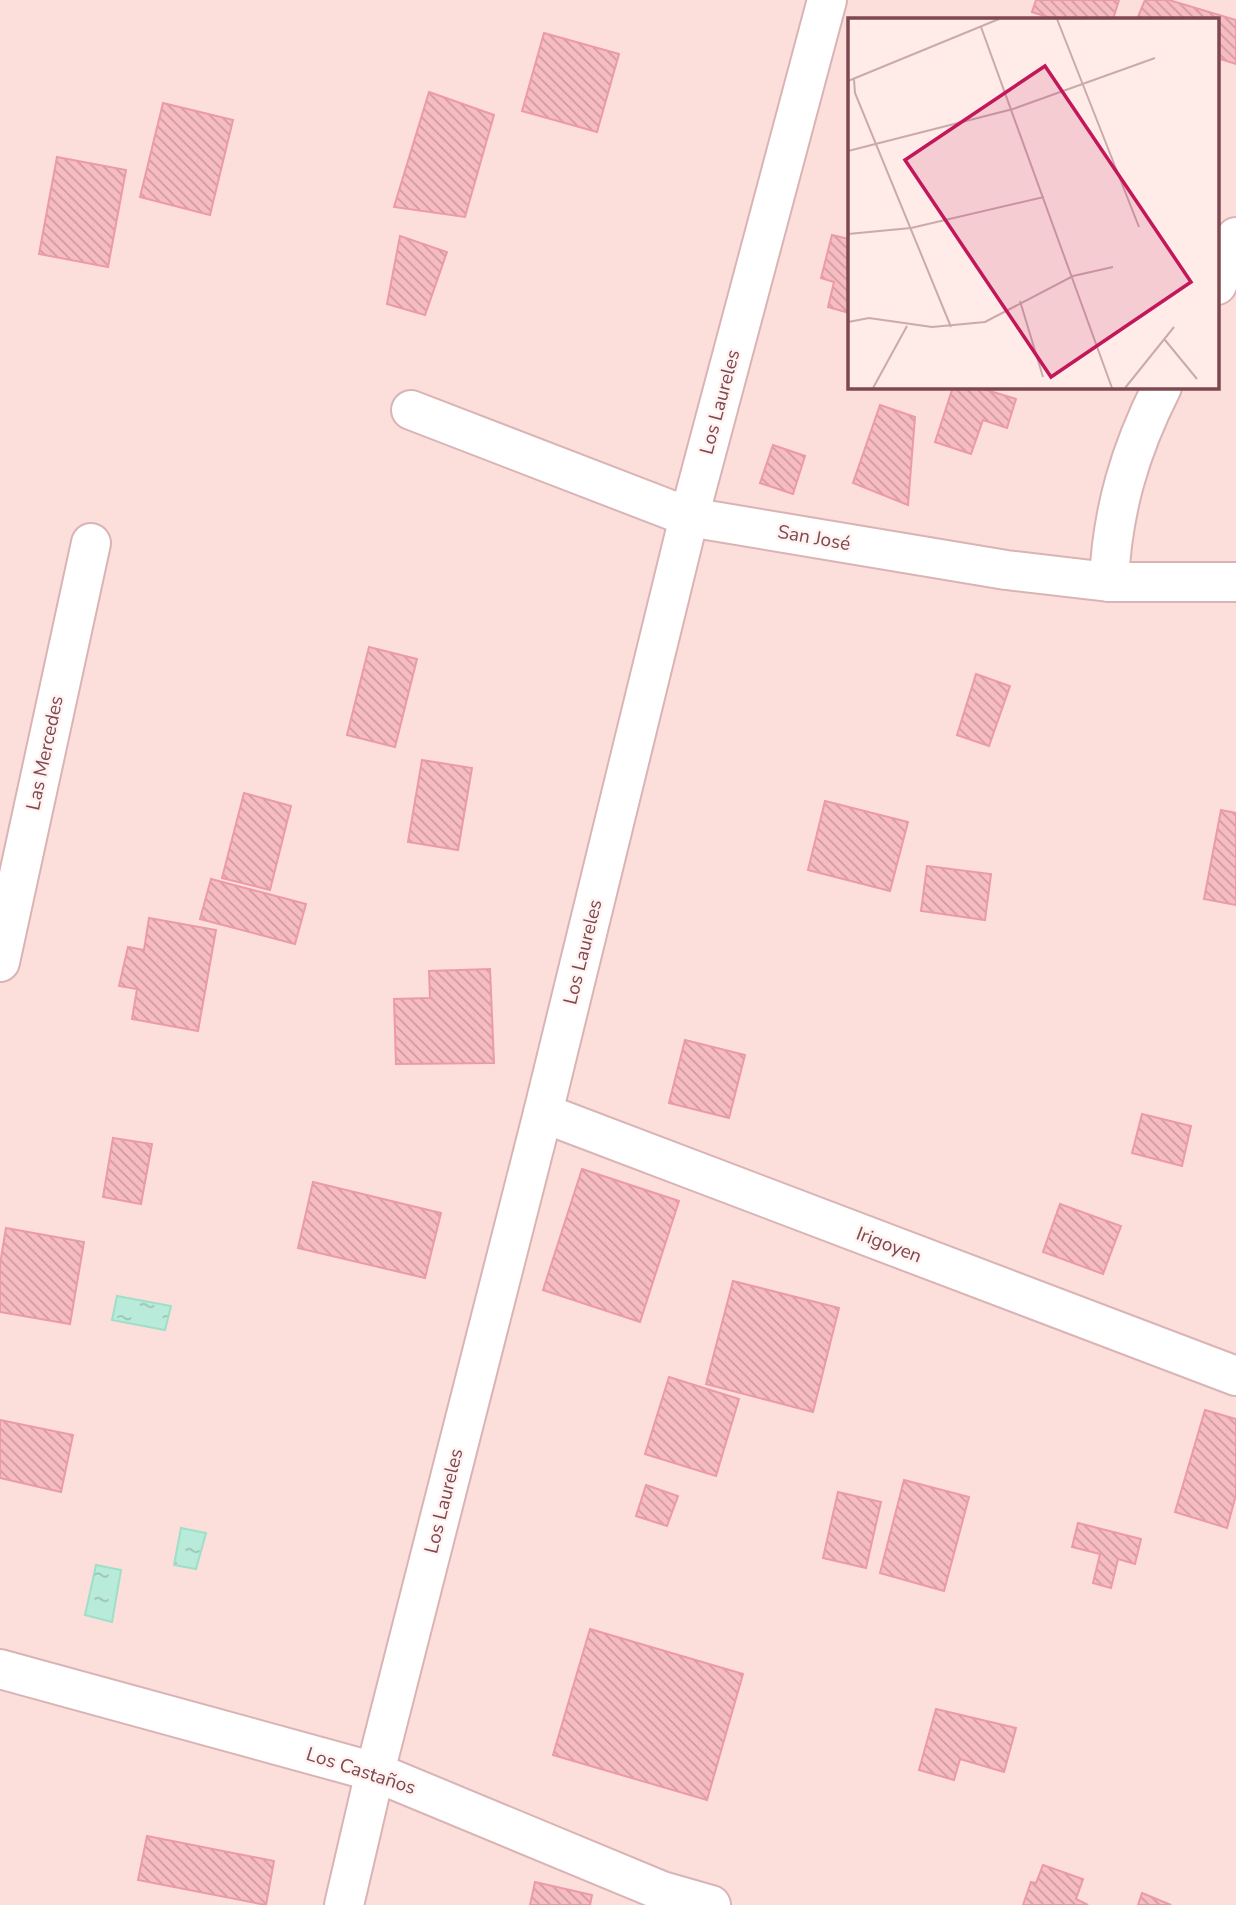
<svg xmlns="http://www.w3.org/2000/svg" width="1236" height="1905" font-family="'Nunito Sans',sans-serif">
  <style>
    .residential { fill: #fcdedb; fill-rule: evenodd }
    .water { fill: url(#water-ripples); stroke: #9edfc9; stroke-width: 2 }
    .building { fill: url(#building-back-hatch); stroke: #ec9ba4; stroke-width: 2 }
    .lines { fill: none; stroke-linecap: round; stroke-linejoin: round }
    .street-casing { stroke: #dab4b5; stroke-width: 42 }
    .street { stroke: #fff; stroke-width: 38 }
    .labels { text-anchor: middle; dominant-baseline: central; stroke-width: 5; stroke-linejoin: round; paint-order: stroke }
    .street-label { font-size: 19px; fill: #7d484f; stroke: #fff2f1 }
    .inset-road { fill: none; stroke: #cbaaab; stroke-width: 2 }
    .view { fill: #c2185b; fill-opacity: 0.15; stroke: #c2185b; stroke-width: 3.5 }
    .inset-edge { fill: none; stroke: #7d484f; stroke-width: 3.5 }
  </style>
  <defs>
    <pattern id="water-ripples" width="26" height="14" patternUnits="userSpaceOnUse" patternTransform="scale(1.75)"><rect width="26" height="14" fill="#b9ebda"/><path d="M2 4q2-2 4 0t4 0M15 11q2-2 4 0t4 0" fill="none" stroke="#9cc0b3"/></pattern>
    <pattern id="building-back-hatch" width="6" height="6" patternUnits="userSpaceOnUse" patternTransform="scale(1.75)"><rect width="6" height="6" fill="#f7bcc2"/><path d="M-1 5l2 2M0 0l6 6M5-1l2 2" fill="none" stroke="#cd9ba0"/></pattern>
  </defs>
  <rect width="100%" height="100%" fill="#ffebe8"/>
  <!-- residential -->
  <path class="residential" d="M0 0H1236V1905H0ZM849 19H1217V387H849Z"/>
  <!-- water -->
  <g class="water">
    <path d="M117 1296 171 1306 165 1330 112 1320Z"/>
    <path d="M181 1528 206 1533 196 1569 174 1565Z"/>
    <path d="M96 1565 121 1570 112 1622 85 1615Z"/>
  </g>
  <!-- building -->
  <g class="building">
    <path d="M1036 0H1119L1113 19H1054L1032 12Z"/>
    <path d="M1145 0H1169L1236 20V64L1217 58V19H1137Z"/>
    <path d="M544 33 619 54 597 132 522 111Z"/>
    <path d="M429 92 494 115 465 217 394 207Z"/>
    <path d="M163 103 233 120 210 215 140 197Z"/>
    <path d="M57 157 126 170 108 267 39 254Z"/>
    <path d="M832 235 849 239V313L828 307 834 282 821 278Z"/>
    <path d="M400 236 447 252 425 315 387 304Z"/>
    <path d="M953 387H977L1016 399 1007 428 983 420 971 454 935 442Z"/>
    <path d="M880 405 915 417 908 505 853 483Z"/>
    <path d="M773 445 805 456 793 494 760 483Z"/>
    <path d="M369 647 417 659 395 747 347 735Z"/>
    <path d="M976 674 1010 686 989 746 957 735Z"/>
    <path d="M422 760 472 768 458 850 408 842Z"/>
    <path d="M244 793 291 806 270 890 222 878Z"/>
    <path d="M825 801 908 822 890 891 808 870Z"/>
    <path d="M1221 810 1236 813V905L1204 899Z"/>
    <path d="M927 866 991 874 985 920 921 911Z"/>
    <path d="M211 879 306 904 295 944 200 919Z"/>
    <path d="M149 918 216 930 198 1031 132 1019 137 989 119 986 128 947 144 950Z"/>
    <path d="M490 969 494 1063 396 1064 394 999 430 998 429 971Z"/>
    <path d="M685 1040 745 1055 729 1118 669 1103Z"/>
    <path d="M1142 1114 1191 1126 1182 1166 1132 1153Z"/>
    <path d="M113 1138 152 1144 141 1204 103 1197Z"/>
    <path d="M582 1169 679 1201 640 1322 543 1290Z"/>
    <path d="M313 1182 441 1213 425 1278 298 1248Z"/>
    <path d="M1060 1204 1121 1226 1103 1274 1043 1252Z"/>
    <path d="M6 1228 84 1242 70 1324 0 1312V1264Z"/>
    <path d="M733 1281 839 1308 813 1412 706 1384Z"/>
    <path d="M669 1377 739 1399 716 1476 645 1454Z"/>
    <path d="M1205 1410 1236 1419V1495L1227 1528 1175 1512Z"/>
    <path d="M0 1420 73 1435 61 1492 0 1478Z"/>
    <path d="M904 1480 969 1497 944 1591 880 1573Z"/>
    <path d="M646 1485 678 1496 667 1526 636 1516Z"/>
    <path d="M838 1492 881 1502 866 1568 823 1558Z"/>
    <path d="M1078 1523 1141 1539 1135 1564 1118 1559 1111 1588 1093 1583 1100 1554 1072 1547Z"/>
    <path d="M590 1629 743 1674 707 1800 553 1755Z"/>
    <path d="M936 1709 1016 1728 1004 1772 960 1759 954 1780 919 1770Z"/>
    <path d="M147 1836 274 1861 266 1905 138 1880Z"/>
    <path d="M1043 1865 1083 1879 1076 1899 1088 1905H1023L1031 1882 1036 1883Z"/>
    <path d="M535 1882 592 1895 590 1905H530Z"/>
    <path d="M1142 1893 1171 1905H1138Z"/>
  </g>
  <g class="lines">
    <defs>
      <g id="street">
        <path d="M1217 285 1236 237"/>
        <path d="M411 410 689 517 1006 570 1109 582H1236"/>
        <path d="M1109 582C1112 511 1130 450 1162 387"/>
        <path d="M0 962 91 543"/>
        <path d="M543 1113 1236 1376"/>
        <path d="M0 1669 375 1772 662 1891 711 1905"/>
        <path d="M344 1905 375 1772 543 1113 689 517 827 0"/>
      </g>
    </defs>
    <!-- street casing -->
    <use href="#street" class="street-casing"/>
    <!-- street -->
    <use href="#street" class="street"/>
  </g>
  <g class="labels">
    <!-- street labels -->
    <g class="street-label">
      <text transform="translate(720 402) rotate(-75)">Los Laureles</text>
      <text transform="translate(814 538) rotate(10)">San José</text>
      <text transform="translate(45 753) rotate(-78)">Las Mercedes</text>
      <text transform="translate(583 952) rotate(-76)">Los Laureles</text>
      <text transform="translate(889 1245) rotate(21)">Irigoyen</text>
      <text transform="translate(444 1501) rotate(-76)">Los Laureles</text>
      <text transform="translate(361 1771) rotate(18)">Los Castaños</text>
    </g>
  </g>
  <!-- overview -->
  <g transform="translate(848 18)">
    <rect width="371" height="371" fill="#ffebe8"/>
    <path class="inset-road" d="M209 1 291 209M133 9 264 370M6 61 7 75 103 309M0 63 151 1M0 133 165 91 307 40M0 216 63 210 196 179M172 283 195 359M0 304 21 300 84 309 137 304 225 258 265 249M317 322 349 361M25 370 59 308M277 370 326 309"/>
    <path class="view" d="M197 48 343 264 203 359 57 142Z"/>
    <rect width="371" height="371" class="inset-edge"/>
  </g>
</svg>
